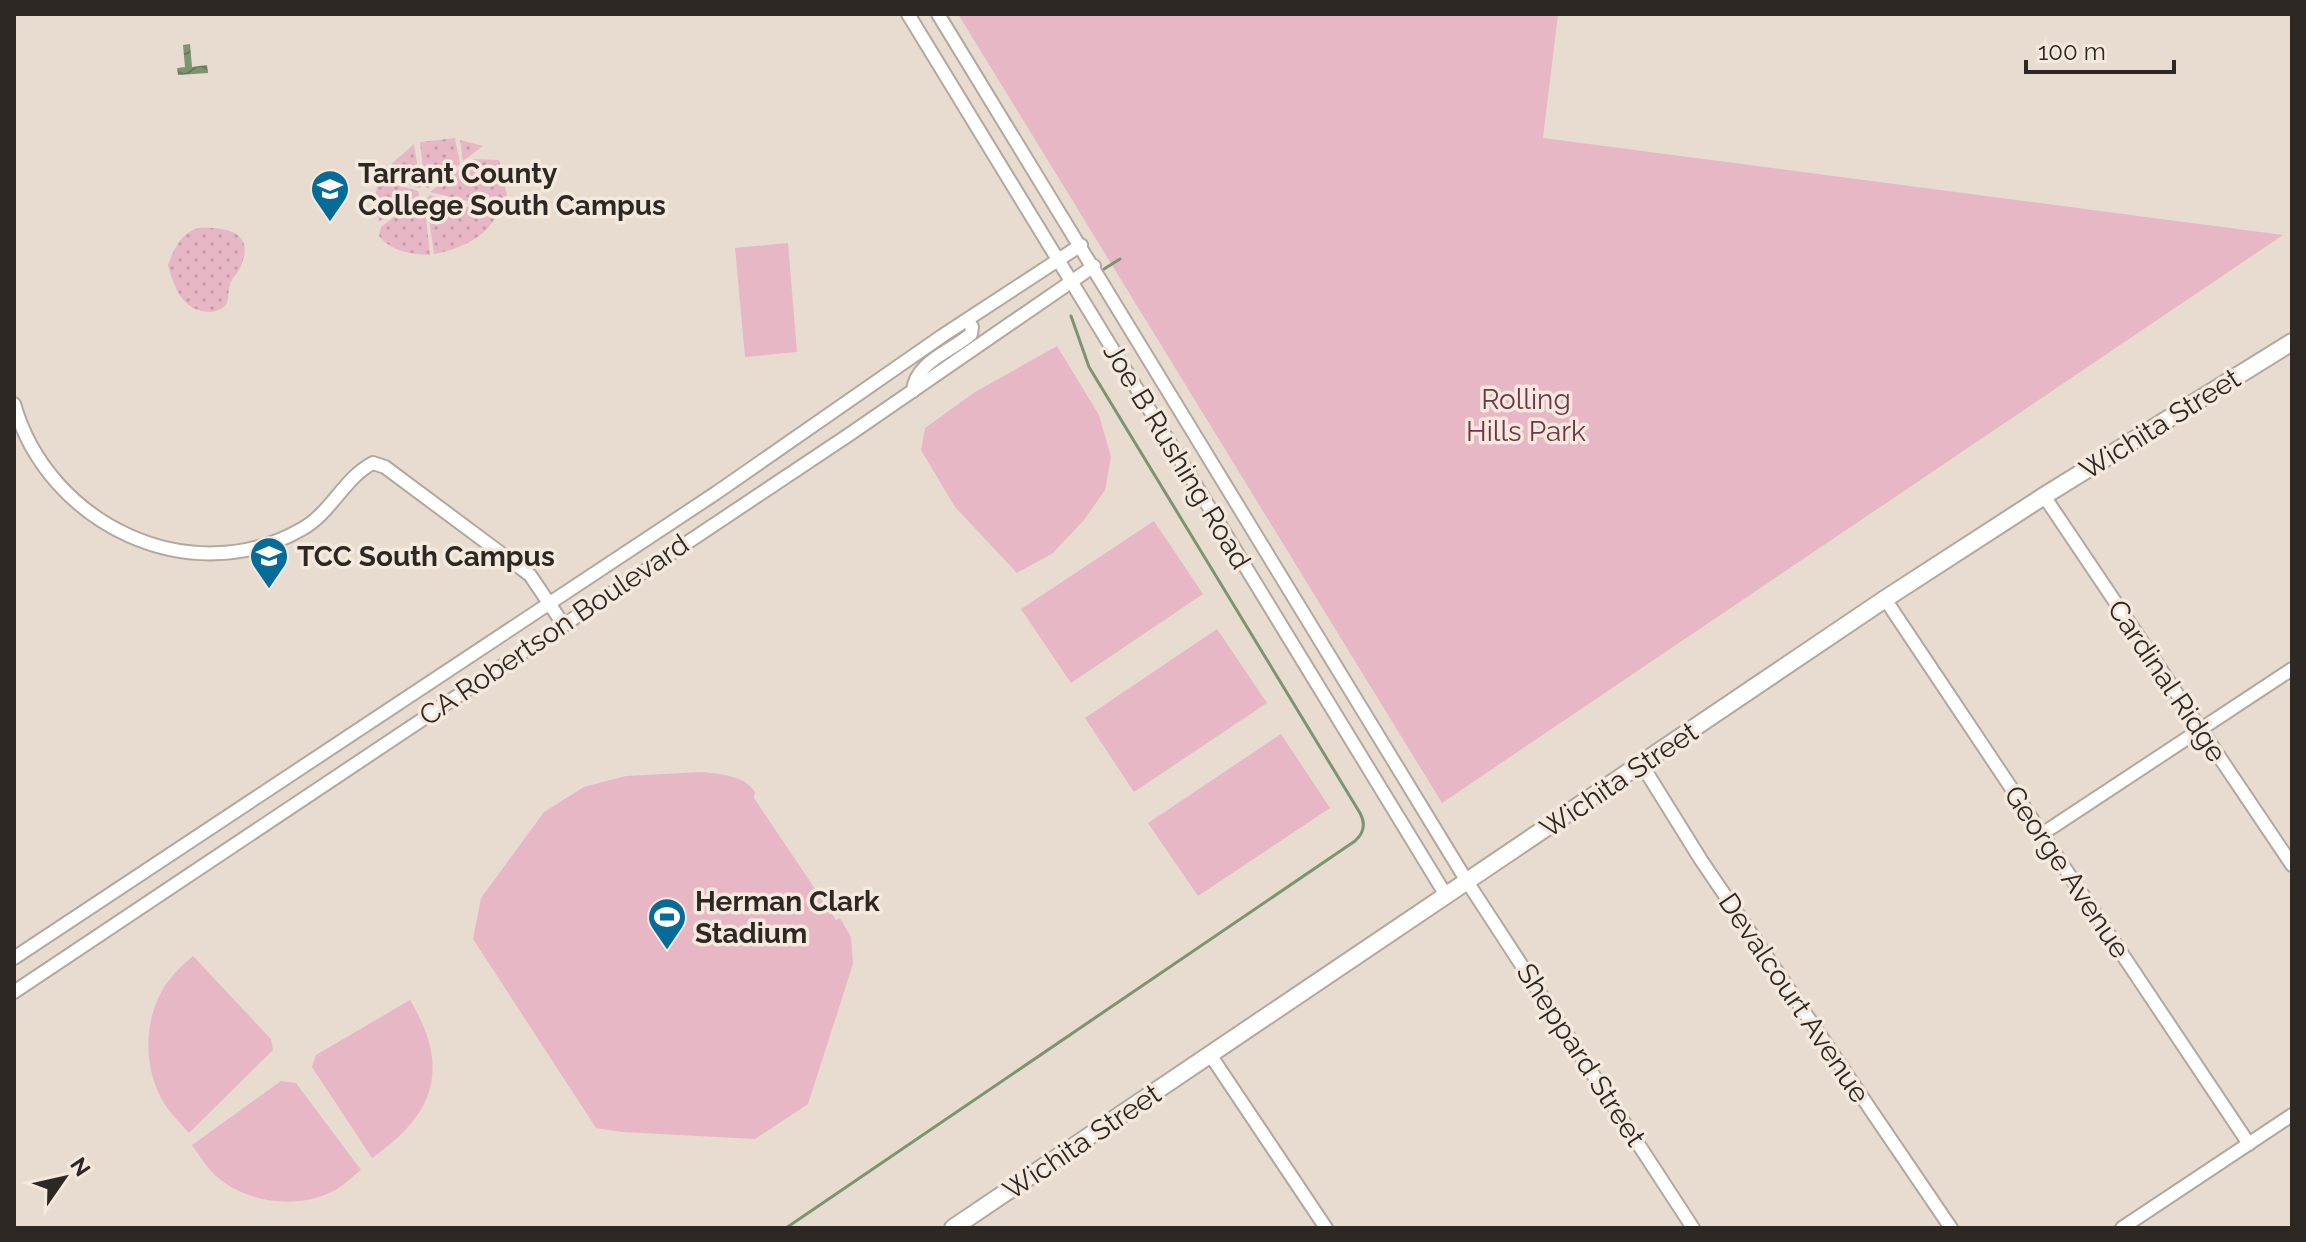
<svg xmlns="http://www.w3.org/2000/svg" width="2306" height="1242" font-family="Raleway,sans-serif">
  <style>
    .grass { fill: url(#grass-dots) }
    .park { fill: #e7b7c6 }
    .water { fill: url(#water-waves) }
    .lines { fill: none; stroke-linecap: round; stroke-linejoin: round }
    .stream { stroke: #7c946f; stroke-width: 3 }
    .minor-casing { stroke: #b3a89d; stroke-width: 16 }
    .major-casing { stroke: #b3a89d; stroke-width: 20 }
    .minor { stroke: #fff; stroke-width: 12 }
    .major { stroke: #fff; stroke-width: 16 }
    .labels { text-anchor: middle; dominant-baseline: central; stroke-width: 7; stroke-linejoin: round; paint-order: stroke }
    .poi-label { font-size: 28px; font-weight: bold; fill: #2d2824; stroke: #f5e9de; text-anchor: start }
    .park-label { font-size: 28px; fill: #72344b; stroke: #f5e9de }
    .street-label { font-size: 28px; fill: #2d2824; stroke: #f5e9de }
  </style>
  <defs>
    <pattern id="grass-dots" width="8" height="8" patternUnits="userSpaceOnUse" patternTransform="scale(2)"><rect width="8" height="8" fill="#e7b7c6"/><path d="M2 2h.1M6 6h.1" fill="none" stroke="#c69daa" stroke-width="1.8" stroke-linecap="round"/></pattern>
    <pattern id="water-waves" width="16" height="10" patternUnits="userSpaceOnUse" patternTransform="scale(2)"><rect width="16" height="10" fill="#7c946f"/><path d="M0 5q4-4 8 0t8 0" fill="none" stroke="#66795b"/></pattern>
  </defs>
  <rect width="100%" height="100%" fill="#e8dcd1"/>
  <!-- grass -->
  <g class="grass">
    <path d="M455 138 460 164 428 188 425 187 420 142Z"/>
    <path d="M460 140 483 146 463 161Z"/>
    <path d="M414 144 421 187 419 188 379 175Z"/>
    <path d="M473 159 499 160 507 195 501 209 430 192Z"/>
    <path d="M380 180 418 191 419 195 380 221C373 213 374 188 380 180Z"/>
    <path d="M430 195 496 216C486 238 457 250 434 254L426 199Z"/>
    <path d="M420 197 424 199 430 255C410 254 392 252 379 236L381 227Z"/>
    <path d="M199 228C225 227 257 231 240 268 237 274 232 278 230 284 228 290 229 298 227 303 224 309 217 311 211 312 183 312 174 288 168 265 174 249 181 232 199 228Z"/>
  </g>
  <!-- park -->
  <g class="park">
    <path d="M958 14H1558L1543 138 2283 235 1442 803Z"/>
    <path d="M788 243 797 352 745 357 735 248Z"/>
    <path d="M1057 346 1099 415 1111 457 1105 490 1084 520 1053 553 1017 573 955 507 921 450 925 428 975 392Z"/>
    <path d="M1154 521 1203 594 1071 683 1021 609Z"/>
    <path d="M1217 629 1267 703 1134 792 1085 718Z"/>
    <path d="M1281 734 1330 808 1198 896 1148 823Z"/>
    <path d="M701 772C720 774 744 775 755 792L754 798 836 920 840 918 851 937 853 964 808 1104 755 1139 622 1132 596 1128 473 939 481 898 544 812 584 787 626 776Z"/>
    <path d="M193 956 271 1039 273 1050 189 1133C182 1125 174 1117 168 1109 141 1072 142 1014 170 979 177 970 185 963 193 956Z"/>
    <path d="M410 1000C451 1068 435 1114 372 1158L312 1067 316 1055Z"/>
    <path d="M281 1081 296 1083 361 1170C353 1176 345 1184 337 1189 298 1212 240 1203 210 1170 203 1162 198 1153 192 1145Z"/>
  </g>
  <!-- water -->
  <path class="water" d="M190 44 192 67 207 65 208 73 178 75 177 68 185 67 183 45Z"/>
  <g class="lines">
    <!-- stream -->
    <g class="stream">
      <path d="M1104 269 1120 259"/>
      <path d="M786 1228 1355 841C1364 833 1366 824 1360 813L1089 367 1071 316"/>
    </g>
    <defs>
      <g id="minor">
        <path d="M908 14 1447 897"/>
        <path d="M938 14 1468 883 1693 1228"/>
        <path d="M913 391C915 362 952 351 971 334L972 327 967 320"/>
        <path d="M14 404C48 524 190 593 302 529 331 513 344 478 373 463L385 467 530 575 563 624"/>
        <path d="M2044 496 2292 865"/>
        <path d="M1885 599 2249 1144"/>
        <path d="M1642 765 1701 860 1951 1228"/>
        <path d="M2042 834 2292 669"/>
        <path d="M14 958 716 493 942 336 1081 245"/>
        <path d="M14 992 850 434 1094 266"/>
        <path d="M1211 1056 1326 1228"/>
        <path d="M2122 1228 2292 1115"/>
      </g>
      <path id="major" d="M953 1228 1885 599 2044 496 2292 342"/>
    </defs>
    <!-- minor casing -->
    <use href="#minor" class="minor-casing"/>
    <!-- major casing -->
    <use href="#major" class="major-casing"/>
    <!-- minor -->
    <use href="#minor" class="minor"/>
    <!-- major -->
    <use href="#major" class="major"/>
  </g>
  <!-- icons -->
  <defs>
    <symbol id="university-pin" viewBox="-11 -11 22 30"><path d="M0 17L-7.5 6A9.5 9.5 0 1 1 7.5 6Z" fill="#056b99" stroke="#f5e9de"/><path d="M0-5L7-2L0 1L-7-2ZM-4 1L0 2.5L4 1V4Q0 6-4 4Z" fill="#fff"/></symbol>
    <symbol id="stadium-pin" viewBox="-11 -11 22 30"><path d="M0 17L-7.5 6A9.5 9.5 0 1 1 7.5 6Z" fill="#056b99" stroke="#f5e9de"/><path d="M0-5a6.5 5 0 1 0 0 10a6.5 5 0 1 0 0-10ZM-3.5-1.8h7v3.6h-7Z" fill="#fff"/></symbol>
  </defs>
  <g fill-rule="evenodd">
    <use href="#university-pin" x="308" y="167" width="44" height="60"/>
    <use href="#university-pin" x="247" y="534" width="44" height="60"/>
    <use href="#stadium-pin" x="645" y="895" width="44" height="60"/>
  </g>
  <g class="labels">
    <!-- poi labels -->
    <g class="poi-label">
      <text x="358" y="173">Tarrant County<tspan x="358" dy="32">College South Campus</tspan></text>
      <text x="297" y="556">TCC South Campus</text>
      <text x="695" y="901">Herman Clark<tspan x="695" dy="32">Stadium</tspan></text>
    </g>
    <!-- park labels -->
    <g class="park-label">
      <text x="1526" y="399">Rolling<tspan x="1526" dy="32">Hills Park</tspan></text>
    </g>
    <!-- street labels -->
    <g class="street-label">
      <text transform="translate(2160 424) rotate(-32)">Wichita Street</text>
      <text transform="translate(1177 456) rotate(59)">Joe B Rushing Road</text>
      <text transform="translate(554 630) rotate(-34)">CA Robertson Boulevard</text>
      <text transform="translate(2167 681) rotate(56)">Cardinal Ridge</text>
      <text transform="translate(1619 780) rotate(-34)">Wichita Street</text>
      <text transform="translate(2067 872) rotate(56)">George Avenue</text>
      <text transform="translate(1794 998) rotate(56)">Devalcourt Avenue</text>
      <text transform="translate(1581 1055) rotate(57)">Sheppard Street</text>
      <text transform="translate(1082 1142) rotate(-34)">Wichita Street</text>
    </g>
  </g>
  <!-- border -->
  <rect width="2306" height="1242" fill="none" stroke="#2d2824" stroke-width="32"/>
  <!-- north arrow -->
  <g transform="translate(64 1178) rotate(56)" stroke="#f5e9de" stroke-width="6" paint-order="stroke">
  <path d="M0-6L14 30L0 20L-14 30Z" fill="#2d2824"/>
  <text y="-12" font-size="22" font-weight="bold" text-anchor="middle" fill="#2d2824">N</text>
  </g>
  <!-- scale -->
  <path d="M2026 60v12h148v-12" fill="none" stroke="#2d2824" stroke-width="4"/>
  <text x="2038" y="60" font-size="24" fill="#2d2824" stroke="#f5e9de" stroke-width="6" paint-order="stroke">100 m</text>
</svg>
